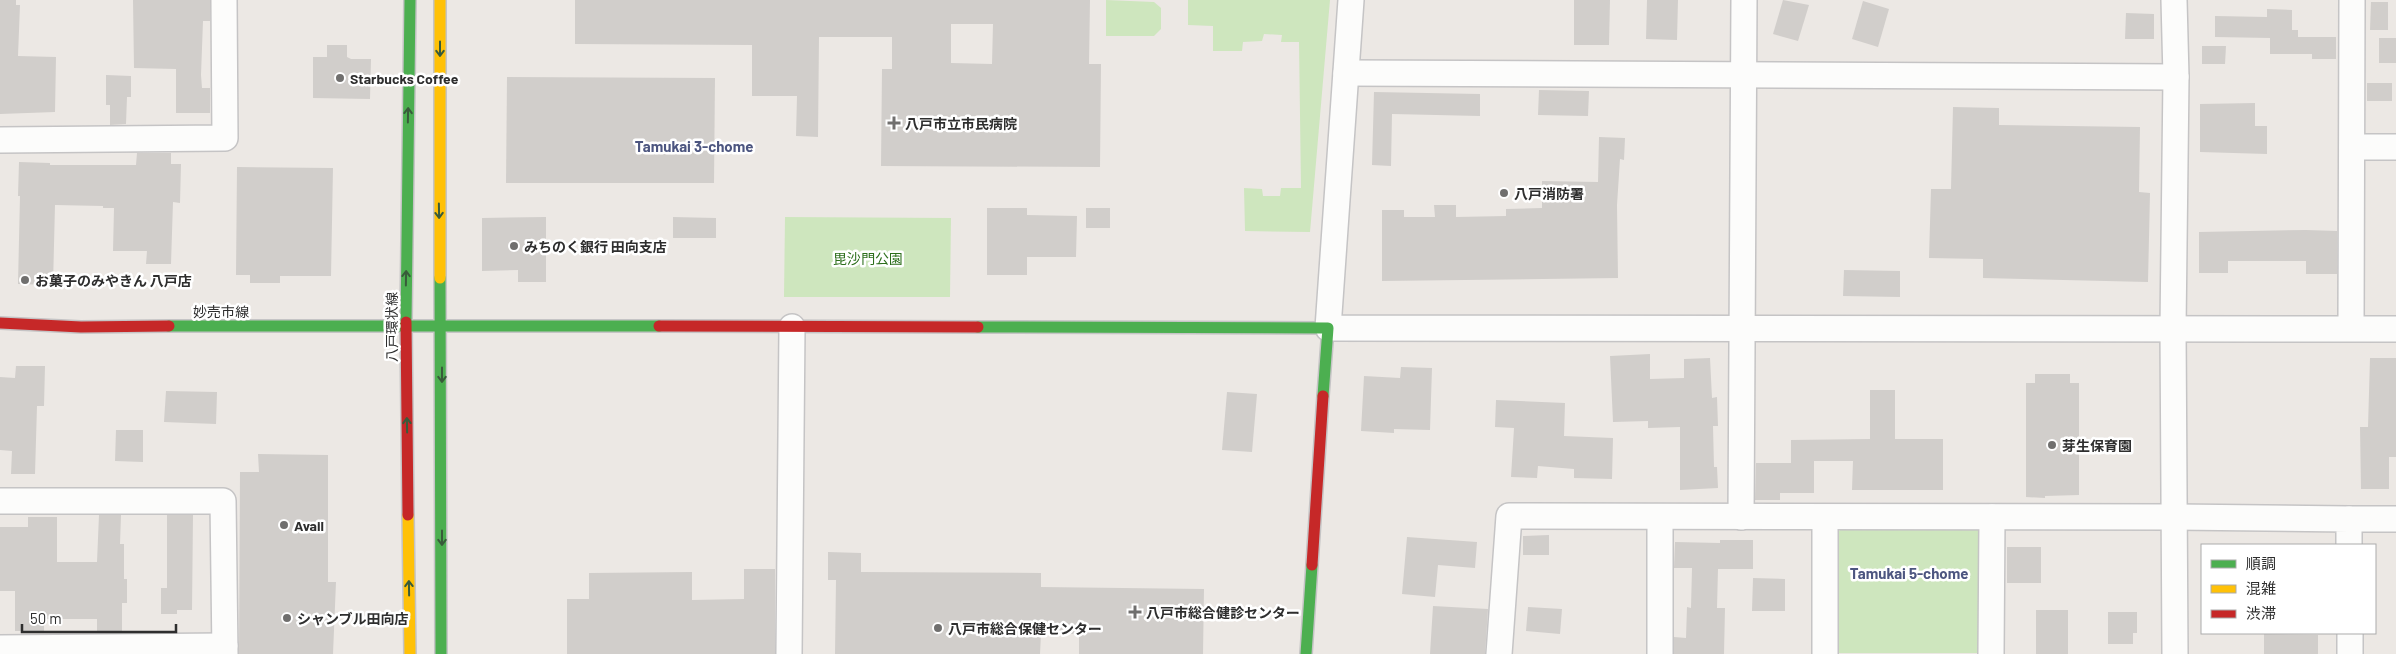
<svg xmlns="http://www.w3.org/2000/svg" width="2396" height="654" font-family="Barlow,'Noto Sans JP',sans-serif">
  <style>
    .green { fill: #cee6be }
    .building { fill: #d1cecb; fill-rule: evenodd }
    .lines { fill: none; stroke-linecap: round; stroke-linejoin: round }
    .street-casing { stroke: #c5c4c5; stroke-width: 28 }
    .fast-casing { stroke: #c5c4c5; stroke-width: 14 }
    .slow-casing { stroke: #c5c4c5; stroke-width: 14 }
    .jam-casing { stroke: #c5c4c5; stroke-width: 14 }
    .street { stroke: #fcfcfb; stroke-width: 25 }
    .fast { stroke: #4caf50; stroke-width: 11 }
    .slow { stroke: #ffc107; stroke-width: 11 }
    .jam { stroke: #c62828; stroke-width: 11 }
    .oneway { stroke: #385b3a }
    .poi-dot { fill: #706f6e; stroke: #fff; stroke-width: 2 }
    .labels { text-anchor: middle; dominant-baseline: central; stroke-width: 5; stroke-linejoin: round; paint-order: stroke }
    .poi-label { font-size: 14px; font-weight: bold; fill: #2e2e2e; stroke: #fff; text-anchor: start }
    .park-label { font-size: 14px; fill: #2c6e1b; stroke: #fff }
    .street-label { font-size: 14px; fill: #2e2e2e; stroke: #fff }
    .neighbourhood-label { font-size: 15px; font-weight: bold; fill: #4d5680; stroke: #fff }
  </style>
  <rect width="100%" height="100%" fill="#ece8e4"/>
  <!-- green -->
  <g class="green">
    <path d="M1106 0 1154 2 1161 8V29L1154 36H1106Z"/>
    <path d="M1188 0H1330L1310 232 1245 231 1244 188 1262 189 1263 196H1280L1281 188H1301L1299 42H1281L1282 35 1264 34 1262 41 1243 42 1242 51H1213V26L1188 25Z"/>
    <path d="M785 217 951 218 950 297H784Z"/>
    <path d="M1975 526 1982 534V653H1838L1837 533 1843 527Z"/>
  </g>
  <!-- building -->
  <g class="building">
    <path d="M0 0H16V5H20L18 56 56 57 55 112 0 114Z"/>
    <path d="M133 0H210V21H203L201 75 202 88H210V113H176V69L134 68Z"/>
    <path d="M575 0H1090L1089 64H1101L1100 167 881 166 882 69H892V37H819L818 137 796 136 797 96H752V45L575 44ZM951 24H993L992 64 951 63Z"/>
    <path d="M1574 0H1610L1609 45H1574Z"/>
    <path d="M1647 0H1678L1677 40 1646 39Z"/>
    <path d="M1783 0 1809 5 1798 41 1773 34Z"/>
    <path d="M1863 1 1889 9 1878 47 1852 39Z"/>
    <path d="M2371 2H2388V30H2370Z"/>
    <path d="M2267 9 2292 10V30H2298V37H2336V59H2312V54H2270V38L2215 37V16L2267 17Z"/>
    <path d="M2126 13 2154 14V39H2125Z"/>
    <rect x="2379" y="38" width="17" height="25"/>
    <path d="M327 45H347V57L351 59H371L370 99 313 98V57H327Z"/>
    <path d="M2202 46H2226L2225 64H2202Z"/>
    <path d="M106 75 131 76V97H127L126 124 110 125V105H106Z"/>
    <path d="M507 77 715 78 714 183H506Z"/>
    <rect x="2367" y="83" width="25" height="18"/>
    <path d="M1539 90 1589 91 1588 116 1538 115Z"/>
    <path d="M1374 92 1480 94V116L1392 114 1391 166 1372 165Z"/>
    <path d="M2255 103V126H2267V154L2200 152V104Z"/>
    <path d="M1953 107 1999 108V125L2140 127 2139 192 2150 193 2148 282 1983 278V259L1929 258 1931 189H1951Z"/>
    <path d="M1599 137 1625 138 1624 160 1620 159 1617 205 1618 278 1382 281V210H1404V217H1435L1434 205H1456V217L1506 216V209L1542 208V181L1598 182Z"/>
    <path d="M137 153H171V164H181L180 203 173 202 171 264H146L147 251H113L114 208H103V206L55 205 53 285 18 284 20 196H18L19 162 50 163V165H136Z"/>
    <path d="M237 167 333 168 331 276H280V283H250V275H236Z"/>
    <path d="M987 208H1027V215L1077 216 1076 257H1027V275H987Z"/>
    <rect x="1086" y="208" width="24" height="20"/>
    <path d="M546 217V282H518V270L482 271V218Z"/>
    <path d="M673 217 716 218V238H673Z"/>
    <path d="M2306 230 2337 231V274H2306V261H2228V273H2199V232Z"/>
    <path d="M1844 270 1900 271V297L1843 296Z"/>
    <path d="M1650 354V379L1684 378V359L1710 358 1712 398 1717 397 1718 426H1713L1714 467H1717L1718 488 1680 490V427L1648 428V421L1613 422 1610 356Z"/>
    <path d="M2370 358H2396V457H2389V489H2361L2360 427H2368Z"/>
    <path d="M16 366H45L44 406H37L35 474H11L12 451 0 450V377L15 378Z"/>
    <path d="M1401 367 1432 368 1430 430 1394 429V433L1361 431 1364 376 1400 378Z"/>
    <path d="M2035 374H2070V383H2079V495L2045 496V498L2026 497V383H2035Z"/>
    <path d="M1870 390H1895V439H1943V490H1852L1853 461H1814V493H1780V500H1755L1756 463H1791V440L1870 439Z"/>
    <path d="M166 391 217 392 216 424 164 422Z"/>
    <path d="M1227 392 1257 394 1252 452 1222 450Z"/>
    <path d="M1496 400 1565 403 1564 436 1613 438 1612 479 1574 478V469L1538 466 1537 478 1511 477 1514 428 1495 427Z"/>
    <path d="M116 430H143V462L115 461Z"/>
    <path d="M258 454 328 455V582H336L333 654H239L240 472H259Z"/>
    <path d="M99 515H121L120 544H124V579H127V603H122V633H97V619H44V631H15V591H0V527H28V517H57V562H97Z"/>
    <path d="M167 515H193L192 610H177V614H161V588H167Z"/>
    <path d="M1549 535V555H1523V536Z"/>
    <path d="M1407 537 1477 542 1475 568 1438 565 1435 597 1402 594Z"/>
    <path d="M1720 540H1753V569H1718L1717 608H1725L1724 654H1674V637L1686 638 1687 607 1691 608 1692 568H1674L1675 542 1720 543Z"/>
    <rect x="2007" y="547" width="34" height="36"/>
    <path d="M828 552 861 553V572L1041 573V587L1204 589 1203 654H1079V634H1041L1040 654H835L836 580H828Z"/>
    <path d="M744 569H775V654H567V599H589V573L692 572V600L744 599Z"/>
    <path d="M1753 578 1785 579V611H1752Z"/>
    <path d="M1433 606 1488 609 1485 654H1430Z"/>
    <path d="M1528 607 1562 609 1560 634 1526 631Z"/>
    <rect x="2036" y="610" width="32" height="44"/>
    <path d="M2108 612H2137V633H2133V644H2108Z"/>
    <path d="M2264 634 2318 635V654H2264Z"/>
  </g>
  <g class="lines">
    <defs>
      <g id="street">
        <path d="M1351 0 1328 328 2396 329"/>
        <path d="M2174 0 2176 77 2173 328 2175 654"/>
        <path d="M1346 73 2176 77"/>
        <path d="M0 140 225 138 224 0"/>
        <path d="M2352 147H2396"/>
        <path d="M2351 328 2352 0"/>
        <path d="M0 501H223L225 654"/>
        <path d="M1660 517V654"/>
        <path d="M1741 517 1744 0"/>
        <path d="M1825 518V654"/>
        <path d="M2349 519H2396"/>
        <path d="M2350 633V654"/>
        <path d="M0 648 225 646"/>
        <path d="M789 654 792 327"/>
        <path d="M1499 654 1509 516 2175 517 2349 519V545"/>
        <path d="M1991 654 1992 517"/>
      </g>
      <g id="fast">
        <path d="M440 278 441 654"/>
        <path d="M406 322 410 0"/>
        <path d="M169 326H659"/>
        <path d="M978 327 1328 328 1323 396"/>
        <path d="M1306 654 1312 565"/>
      </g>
      <g id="slow">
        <path d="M440 0V278"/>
        <path d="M408 515 410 654"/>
      </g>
      <g id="jam">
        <path d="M406 322 408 515"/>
        <path d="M0 323 81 327 169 326"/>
        <path d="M659 326 978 327"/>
        <path d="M1312 565 1323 396"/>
      </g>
    </defs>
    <!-- street casing -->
    <use href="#street" class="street-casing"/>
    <!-- fast casing -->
    <use href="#fast" class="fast-casing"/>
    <!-- slow casing -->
    <use href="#slow" class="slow-casing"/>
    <!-- jam casing -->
    <use href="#jam" class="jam-casing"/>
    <!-- street -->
    <use href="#street" class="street"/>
    <!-- fast -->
    <use href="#fast" class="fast"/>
    <!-- slow -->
    <use href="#slow" class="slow"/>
    <!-- jam -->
    <use href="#jam" class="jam"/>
  </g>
  <!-- one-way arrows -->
  <defs><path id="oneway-shaft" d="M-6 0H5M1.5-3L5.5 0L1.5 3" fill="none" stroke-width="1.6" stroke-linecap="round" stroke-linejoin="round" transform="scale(1.25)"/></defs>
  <g class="oneway">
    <use href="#oneway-shaft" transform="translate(440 49) rotate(90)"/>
    <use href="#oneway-shaft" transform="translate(408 115) rotate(-89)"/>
    <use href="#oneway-shaft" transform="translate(439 211) rotate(89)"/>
    <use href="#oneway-shaft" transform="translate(406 278) rotate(-89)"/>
    <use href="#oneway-shaft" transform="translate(442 375) rotate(90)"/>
    <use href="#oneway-shaft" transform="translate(407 425) rotate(-91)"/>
    <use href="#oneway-shaft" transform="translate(442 538) rotate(90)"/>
    <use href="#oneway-shaft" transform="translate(409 588) rotate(-91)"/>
  </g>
  <!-- markers -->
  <g class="poi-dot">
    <circle cx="340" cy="78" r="5"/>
    <path d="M891.5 115.5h5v5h5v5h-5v5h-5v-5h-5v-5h5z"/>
    <circle cx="1504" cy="193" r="5"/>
    <circle cx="514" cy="246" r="5"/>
    <circle cx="25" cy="280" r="5"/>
    <circle cx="2052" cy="445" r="5"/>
    <circle cx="284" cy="525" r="5"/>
    <path d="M1132.5 604.5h5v5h5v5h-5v5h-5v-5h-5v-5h5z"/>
    <circle cx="287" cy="618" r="5"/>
    <circle cx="938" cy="628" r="5"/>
  </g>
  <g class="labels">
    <!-- poi labels -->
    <g class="poi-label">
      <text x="350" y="78">Starbucks Coffee</text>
      <text x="905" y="123">八戸市立市民病院</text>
      <text x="1514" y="193">八戸消防署</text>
      <text x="524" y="246">みちのく銀行 田向支店</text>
      <text x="35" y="280">お菓子のみやきん 八戸店</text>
      <text x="2062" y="445">芽生保育園</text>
      <text x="294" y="525">Avail</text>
      <text x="1146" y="612">八戸市総合健診センター</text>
      <text x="297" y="618">シャンブル田向店</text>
      <text x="948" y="628">八戸市総合保健センター</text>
    </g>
    <!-- park labels -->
    <g class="park-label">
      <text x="868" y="258">毘沙門公園</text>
    </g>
    <!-- street labels -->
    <g class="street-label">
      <text x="221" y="311">妙売市線</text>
      <text transform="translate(391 327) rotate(-90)">八戸環状線</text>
    </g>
    <!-- neighbourhood labels -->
    <g class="neighbourhood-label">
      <text x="694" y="146">Tamukai 3-chome</text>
      <text x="1909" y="573">Tamukai 5-chome</text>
    </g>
  </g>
  <!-- legend -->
  <rect x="2201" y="544" width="175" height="90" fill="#ffffff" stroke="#ababab"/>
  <rect x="2211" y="560" width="25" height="8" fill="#4caf50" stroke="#ababab"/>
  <text x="2246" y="569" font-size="15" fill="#2e2e2e">順調</text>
  <rect x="2211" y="585" width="25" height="8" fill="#ffc107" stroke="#ababab"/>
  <text x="2246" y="594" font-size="15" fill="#2e2e2e">混雑</text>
  <rect x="2211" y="610" width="25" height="8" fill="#c62828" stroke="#ababab"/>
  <text x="2246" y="619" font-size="15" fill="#2e2e2e">渋滞</text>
  <!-- scale -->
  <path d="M22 624v8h154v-8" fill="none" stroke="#2e2e2e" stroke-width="2.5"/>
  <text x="30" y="624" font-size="15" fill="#2e2e2e" stroke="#ffffff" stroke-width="4" paint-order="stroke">50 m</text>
</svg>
